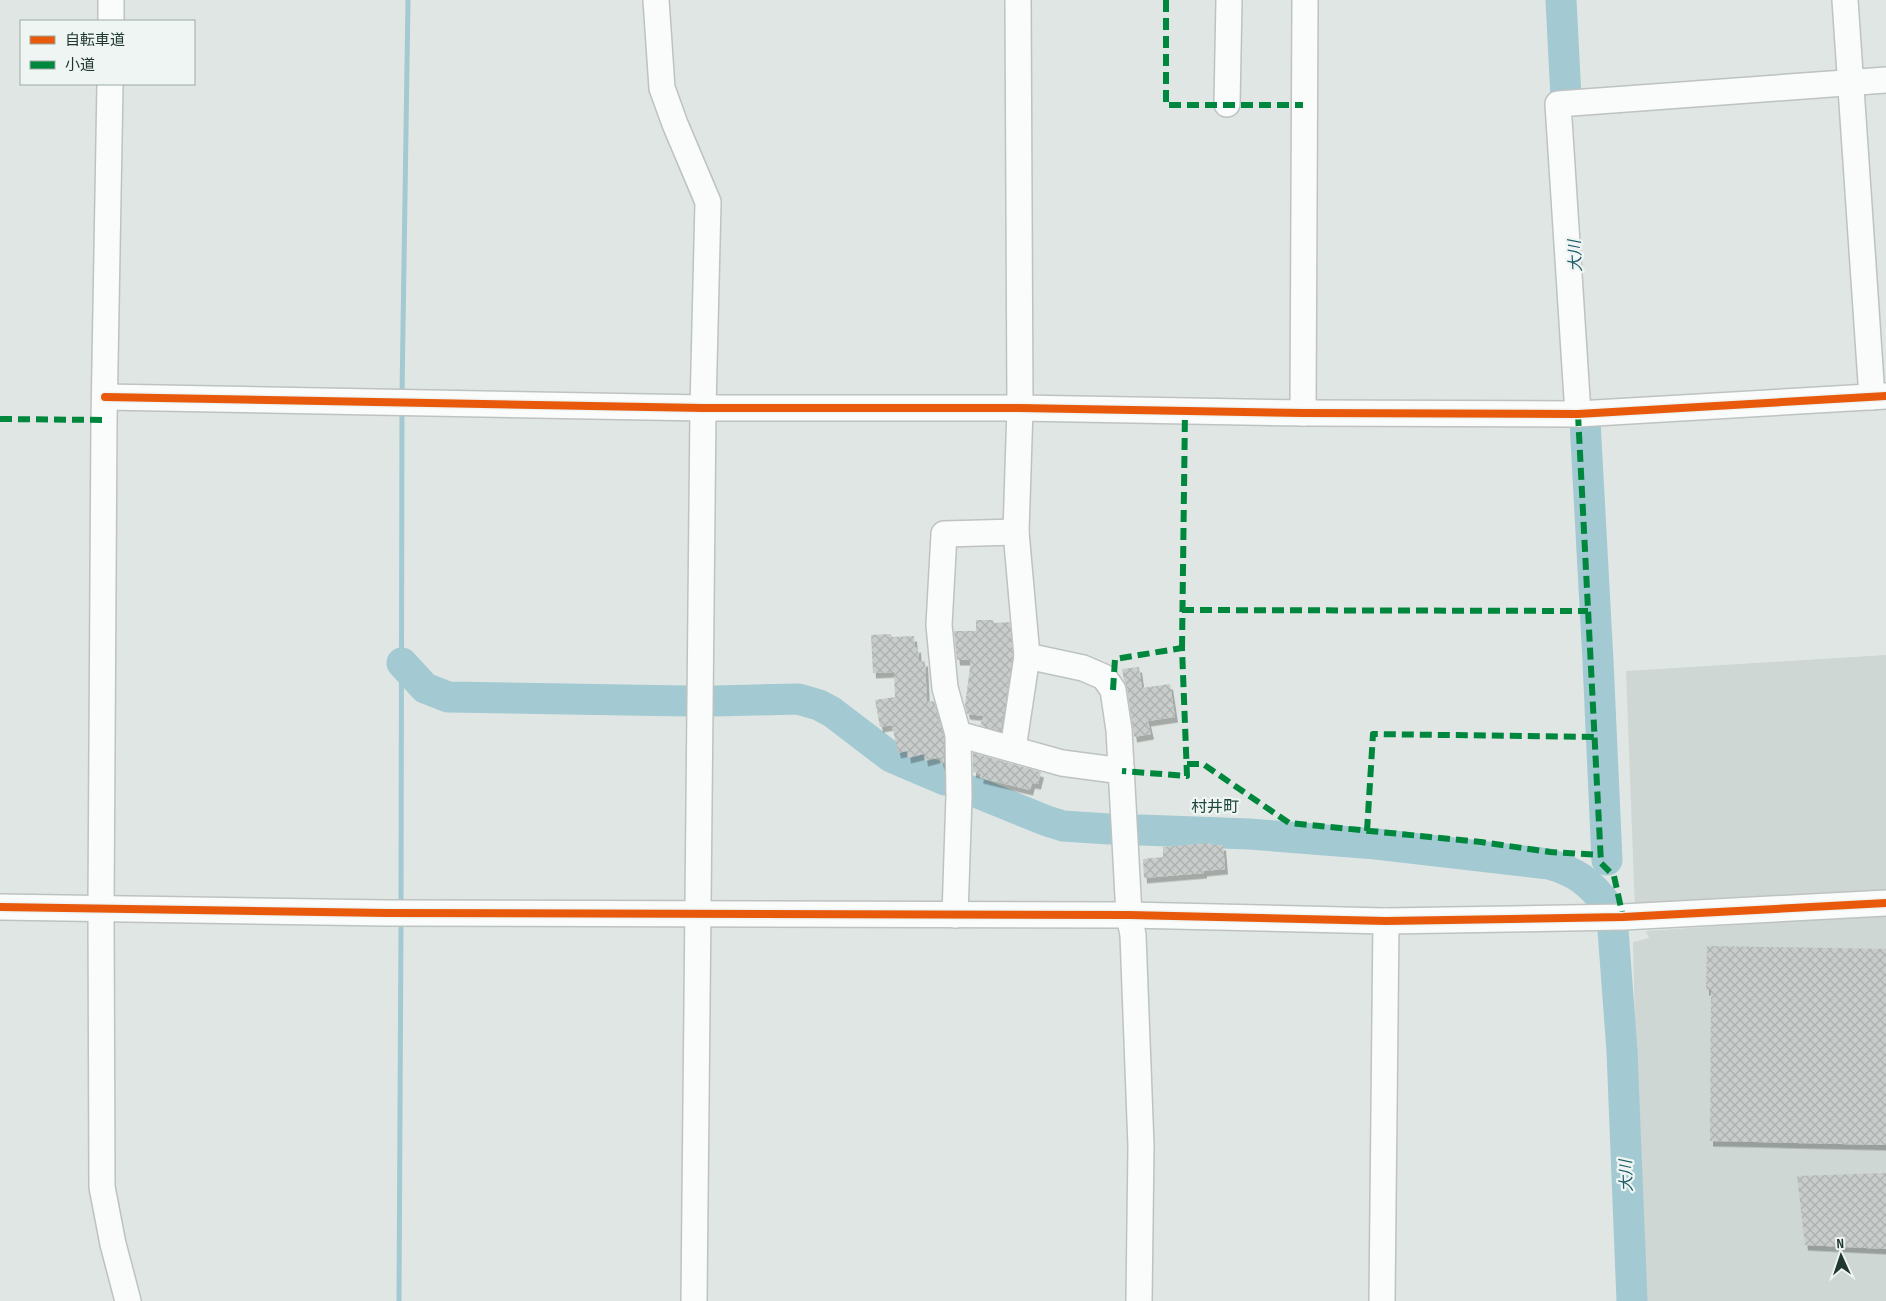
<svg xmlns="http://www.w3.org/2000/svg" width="1886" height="1301" font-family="'Sofia Sans Condensed','Noto Sans JP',sans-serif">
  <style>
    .built { fill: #ced7d3 }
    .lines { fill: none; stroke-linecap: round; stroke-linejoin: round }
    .stream { stroke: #a3c9d2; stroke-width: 5 }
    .river { stroke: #a3c9d2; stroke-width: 31 }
    .building { fill: url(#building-cross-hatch); filter: url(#shadow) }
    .minor-casing { stroke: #bdc3c0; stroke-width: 28 }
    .minor { stroke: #fafbfb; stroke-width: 25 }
    .quiet { stroke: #00873e; stroke-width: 6; stroke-dasharray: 12 6; stroke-linecap: butt }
    .cycleway-casing { stroke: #eef5f2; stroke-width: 11 }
    .cycleway { stroke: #e8590c; stroke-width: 8 }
    .labels { text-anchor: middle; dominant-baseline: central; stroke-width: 4.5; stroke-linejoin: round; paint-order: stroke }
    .water-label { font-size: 16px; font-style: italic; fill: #205d6d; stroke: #eef5f2 }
    .neighbourhood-label { font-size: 16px; fill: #1e473f; stroke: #eef5f2 }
  </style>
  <defs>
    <pattern id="building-cross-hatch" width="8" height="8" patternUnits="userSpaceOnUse" patternTransform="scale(1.25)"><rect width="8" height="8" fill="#c8cdcb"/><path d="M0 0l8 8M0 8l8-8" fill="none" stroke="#acb1af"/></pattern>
    <filter id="shadow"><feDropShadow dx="3" dy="5.5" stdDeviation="0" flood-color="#0004"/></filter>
  </defs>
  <rect width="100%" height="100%" fill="#e0e6e3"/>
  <!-- built -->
  <g class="built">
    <path d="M1886 655V893L1635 909 1626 671Z"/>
    <path d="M1886 915V1301H1640L1627 1058 1635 1029 1633 942 1649 938 1646 931Z"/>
  </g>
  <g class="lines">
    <!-- stream -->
    <g class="stream">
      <path d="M402 395 408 0"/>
      <path d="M401 903 402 409"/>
      <path d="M399 1301 401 923"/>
    </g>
    <!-- river -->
    <g class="river">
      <path d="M1561 0 1566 98"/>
      <path d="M1585 421 1598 661 1607 860"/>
      <path d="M402 663 425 688 448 697 686 701"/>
      <path d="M716 701 798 699 819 705 832 712 891 757 945 780"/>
      <path d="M973 791 1047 821 1063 826 1109 829"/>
      <path d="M1141 830 1249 834 1376 844 1549 864C1576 872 1590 882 1607 905"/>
      <path d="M1613 930 1622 1051 1632 1301"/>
    </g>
  </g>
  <!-- building -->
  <g class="building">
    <path d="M976 620H993L994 623 1010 622 1013 656 1001 731 980 725 984 716 967 714 965 705 971 660H957L954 631H976Z"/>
    <path d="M891 634 892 637 914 636 915 648 918 647 919 662 925 661 927 702 934 701 944 736V763L941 764 940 757 925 761 924 754 908 758 907 751 898 753 892 725 880 727 875 700 895 697 894 672 873 673 871 635Z"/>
    <path d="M1139 667 1142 688 1170 684 1175 717 1148 721 1151 734 1134 737 1127 688 1124 680 1122 669Z"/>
    <path d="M973 753 1041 772 1038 784 1032 783 1030 790 980 778 981 774 973 772Z"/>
    <path d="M1211 843V845H1223L1225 869 1204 871V873L1144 878 1143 859 1163 857V847Z"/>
    <path d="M1707 946 1886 949V1145L1710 1141 1711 990H1706Z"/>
    <path d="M1886 1173V1249L1805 1245 1797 1176Z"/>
  </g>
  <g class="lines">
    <defs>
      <g id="minor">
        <path d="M656 0 662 88 675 124 708 202 703 408 694 1301"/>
        <path d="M1018 0 1020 408 1016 532 1027 656 1083 668 1104 677 1113 690 1119 730 1129 915 1133 935 1141 1146 1139 1301"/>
        <path d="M1845 0 1872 397"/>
        <path d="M111 21V0"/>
        <path d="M110 84 104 420 101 908 102 1187 113 1244 128 1301"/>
        <path d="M1227 104 1229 0"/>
        <path d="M105 397 703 408H1020L1303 413 1578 414 1886 396"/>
        <path d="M1303 413 1305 0"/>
        <path d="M1578 414 1558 104 1886 80"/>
        <path d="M1016 532 944 534 939 625 945 688 958 734 1062 763 1122 771"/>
        <path d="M1013 749 1027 656"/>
        <path d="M0 907 387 913 1129 915 1386 921 1623 917 1886 903"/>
        <path d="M955 915 959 796 958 734"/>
        <path d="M1382 1301 1386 921"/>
      </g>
    </defs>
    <!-- minor casing -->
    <use href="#minor" class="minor-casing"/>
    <!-- minor -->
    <use href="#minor" class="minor"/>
    <!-- quiet -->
    <g class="quiet">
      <path d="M1166 0V105H1303"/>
      <path d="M1578 414 1601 863 1614 876 1623 917"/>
      <path d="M0 419 104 420"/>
      <path d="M1182 610 1588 611"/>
      <path d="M1182 648 1185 411"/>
      <path d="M1113 690 1115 659 1182 648 1187 776 1122 771"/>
      <path d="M1187 764H1203L1289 823 1481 842 1550 852 1600 855"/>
      <path d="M1367 831 1373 734 1594 737"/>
    </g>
    <defs>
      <g id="cycleway">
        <path d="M105 397 703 408H1020L1303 413 1578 414 1886 396"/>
        <path d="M0 907 387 913 1129 915 1386 921 1623 917 1886 903"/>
      </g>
    </defs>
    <!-- cycleway casing -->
    <use href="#cycleway" class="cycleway-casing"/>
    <!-- cycleway -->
    <use href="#cycleway" class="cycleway"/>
  </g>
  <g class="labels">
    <!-- water labels -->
    <g class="water-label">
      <text transform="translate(1576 256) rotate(-93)">大川</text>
      <text transform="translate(1627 1176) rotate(-92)">大川</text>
    </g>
    <!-- neighbourhood labels -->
    <g class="neighbourhood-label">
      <text x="1215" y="807">村井町</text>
    </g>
  </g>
  <!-- legend -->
  <rect x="20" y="20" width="175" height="65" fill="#eef5f2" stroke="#9ca9a5"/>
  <rect x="30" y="36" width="25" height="8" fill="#e8590c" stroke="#9ca9a5"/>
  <text x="65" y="45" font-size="15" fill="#213732">自転車道</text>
  <rect x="30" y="61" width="25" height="8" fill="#00873e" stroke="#9ca9a5"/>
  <text x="65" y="70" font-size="15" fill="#213732">小道</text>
  <!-- north arrow -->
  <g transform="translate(1841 1256) rotate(357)" stroke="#eef5f2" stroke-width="4" paint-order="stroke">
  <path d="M0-4L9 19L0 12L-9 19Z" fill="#213732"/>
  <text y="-8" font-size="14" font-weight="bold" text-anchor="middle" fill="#213732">N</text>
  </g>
</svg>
